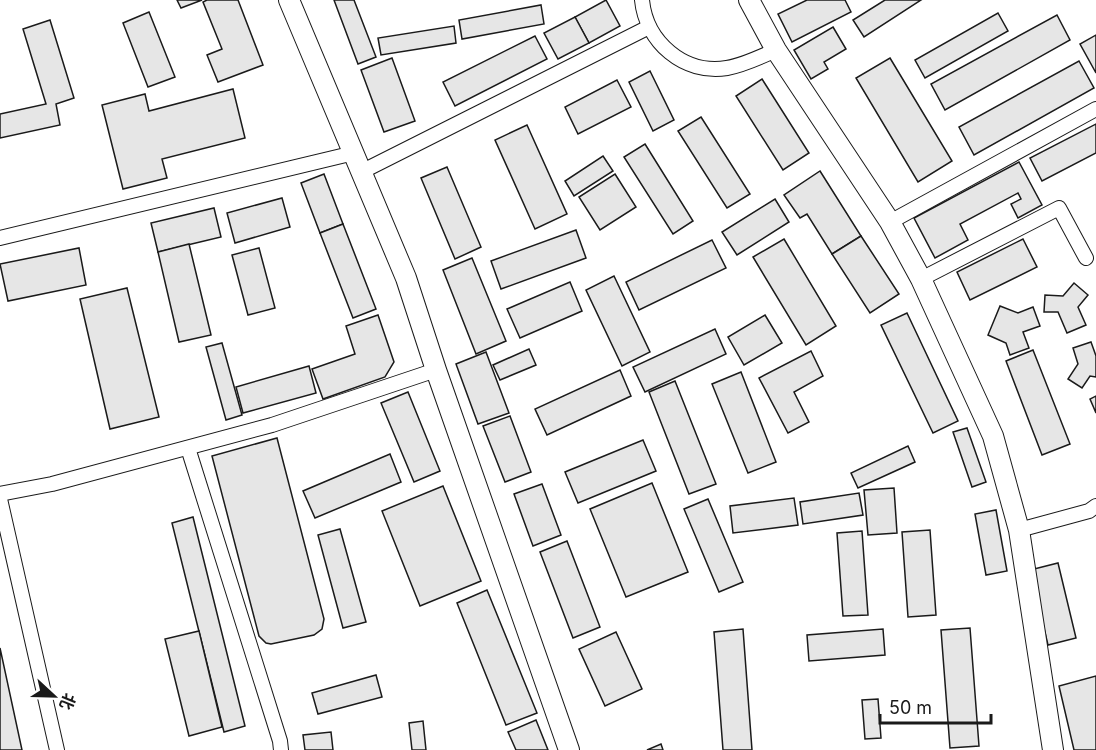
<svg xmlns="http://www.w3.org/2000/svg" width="1096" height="750" font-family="Inter,'Noto Sans SC',sans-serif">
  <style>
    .building { fill: #e6e6e6; stroke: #1a1a1a; stroke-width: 1.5 }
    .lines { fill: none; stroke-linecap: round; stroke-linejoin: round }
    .street-casing { stroke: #1a1a1a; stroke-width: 16 }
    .secondary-casing { stroke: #1a1a1a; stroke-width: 22 }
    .street { stroke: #fff; stroke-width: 14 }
    .secondary { stroke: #fff; stroke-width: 20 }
  </style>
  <rect width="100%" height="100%" fill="#fff"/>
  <!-- building -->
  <g class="building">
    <path d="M177 0H202L181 8Z"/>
    <path d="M207 0H238L263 65 218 82 207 55 222 49 203 2Z"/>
    <path d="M334 0H354L376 57 358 64Z"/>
    <path d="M606 0 620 26 589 43 575 17Z"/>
    <path d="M807 0H845L851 12 792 42 778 14Z"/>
    <path d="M885 0H921L864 37 853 20Z"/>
    <path d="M541 5 544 24 462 39 459 20Z"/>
    <path d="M149 12 175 77 148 87 123 23Z"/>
    <path d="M998 13 1008 31 925 78 915 60Z"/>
    <path d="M1057 15 1070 40 945 110 931 84Z"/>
    <path d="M575 17 589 43 558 59 544 33Z"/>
    <path d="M50 20 74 98 56 104 60 125 0 138V114L46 104 23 29Z"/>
    <path d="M454 26 456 43 381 55 378 38Z"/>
    <path d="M833 27 846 49 824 62 828 69 811 79 794 50Z"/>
    <path d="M1096 35V73L1080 44Z"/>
    <path d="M535 36 547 59 455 106 443 82Z"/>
    <path d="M392 58 415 121 384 132 361 70Z"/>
    <path d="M890 58 952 161 918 182 856 78Z"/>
    <path d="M1079 61 1094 88 974 155 959 127Z"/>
    <path d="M650 71 674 120 653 131 629 82Z"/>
    <path d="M762 79 809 153 783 170 736 96Z"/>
    <path d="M617 80 631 107 578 134 565 107Z"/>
    <path d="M233 89 245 138 162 159 167 178 123 189 102 105 145 94 149 111Z"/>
    <path d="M701 117 750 194 727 208 678 131Z"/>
    <path d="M1096 124V153L1042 181 1030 158Z"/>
    <path d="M527 125 567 214 535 229 495 140Z"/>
    <path d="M645 144 693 221 673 234 624 157Z"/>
    <path d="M603 156 613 171 574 196 565 181Z"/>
    <path d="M1019 162 1042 205 1018 218 1011 204 1021 199 1018 193 960 224 968 240 935 258 914 218Z"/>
    <path d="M447 167 481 247 455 259 421 178Z"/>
    <path d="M820 171 861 236 832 254 807 214 800 218 784 195Z"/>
    <path d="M324 174 343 224 320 233 301 183Z"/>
    <path d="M615 174 636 207 600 230 579 197Z"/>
    <path d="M282 198 290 227 235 243 227 213Z"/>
    <path d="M775 199 789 222 737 255 722 232Z"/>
    <path d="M214 208 221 237 158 252 151 223Z"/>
    <path d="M343 224 376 309 353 318 320 233Z"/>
    <path d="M576 230 586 258 501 289 491 261Z"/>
    <path d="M861 236 899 294 870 313 832 254Z"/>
    <path d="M784 239 836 326 806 345 753 257Z"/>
    <path d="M1023 239 1037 267 970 300 957 272Z"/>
    <path d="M712 240 726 268 639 310 626 282Z"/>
    <path d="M189 244 211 335 179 342 158 252Z"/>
    <path d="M79 248 86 285 8 301 0 264Z"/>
    <path d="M259 248 275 308 248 315 232 255Z"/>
    <path d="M472 258 506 341 476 354 443 270Z"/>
    <path d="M614 276 650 352 622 366 586 290Z"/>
    <path d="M570 282 582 311 520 338 507 309Z"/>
    <path d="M1074 283 1088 295 1078 307 1086 325 1067 333 1058 312H1044L1045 295 1063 296Z"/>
    <path d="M127 288 159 417 110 429 80 299Z"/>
    <path d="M1000 306 1018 313 1033 307 1040 326 1023 332 1029 348 1010 355 1006 343 988 335Z"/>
    <path d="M907 313 958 421 933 433 881 325Z"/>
    <path d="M378 315 394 362 385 377 323 399 312 369 355 354 346 326Z"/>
    <path d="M765 315 782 343 744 365 728 337Z"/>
    <path d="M715 329 726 354 645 392 633 367Z"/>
    <path d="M1091 342 1096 356V377L1090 376 1082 388 1068 379 1078 364 1073 348Z"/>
    <path d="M222 343 242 415 226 420 206 347Z"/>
    <path d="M529 349 536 365 500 380 493 365Z"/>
    <path d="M1033 350 1070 444 1042 455 1006 361Z"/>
    <path d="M811 351 823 376 794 392 809 422 788 433 759 378Z"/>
    <path d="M486 352 509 413 478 424 456 364Z"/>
    <path d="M309 366 316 393 243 413 236 387Z"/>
    <path d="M620 370 631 396 547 435 535 409Z"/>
    <path d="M741 372 776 462 748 473 712 384Z"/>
    <path d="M675 381 716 484 689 494 649 392Z"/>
    <path d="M408 392 440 471 414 482 381 403Z"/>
    <path d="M1096 396V413L1090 399Z"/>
    <path d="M510 416 531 472 505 482 483 426Z"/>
    <path d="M967 428 986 482 972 487 953 432Z"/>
    <path d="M277 438 324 619 322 629 314 635 271 644 266 643 259 636 212 456Z"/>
    <path d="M643 440 656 471 578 503 565 472Z"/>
    <path d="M908 446 915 462 858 488 851 473Z"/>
    <path d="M390 454 401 482 315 518 303 491Z"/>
    <path d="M652 483 688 572 626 597 590 509Z"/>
    <path d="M542 484 561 535 533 546 514 494Z"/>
    <path d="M443 486 481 581 420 606 382 511Z"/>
    <path d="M894 488 897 533 868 535 864 490Z"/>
    <path d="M859 493 863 515 803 524 800 502Z"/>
    <path d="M794 498 798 525 733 533 730 506Z"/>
    <path d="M708 499 743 582 719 592 684 509Z"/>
    <path d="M996 510 1007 571 986 575 975 514Z"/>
    <path d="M193 517 245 726 224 732 172 523Z"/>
    <path d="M340 529 366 622 343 628 318 535Z"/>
    <path d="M930 530 936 615 908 617 902 532Z"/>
    <path d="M862 531 868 615 843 616 837 533Z"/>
    <path d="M567 541 600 627 573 638 540 552Z"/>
    <path d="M1058 563 1076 638 1048 645 1030 570Z"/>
    <path d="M487 590 537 713 506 725 457 603Z"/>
    <path d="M970 628 979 746 950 748 941 630Z"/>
    <path d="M743 629 752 750H723L714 632Z"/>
    <path d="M883 629 885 655 809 661 807 635Z"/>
    <path d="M199 631 222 727 189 736 165 639Z"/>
    <path d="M616 632 642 689 605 706 579 649Z"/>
    <path d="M0 648 22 750H0Z"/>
    <path d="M376 675 382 697 318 714 312 693Z"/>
    <path d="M1096 676V750H1074L1059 686Z"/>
    <path d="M878 699 881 738 865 739 862 700Z"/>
    <path d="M536 720 548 750H516L508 732Z"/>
    <path d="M423 721 426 750H412L409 723Z"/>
    <path d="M331 732 333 750H305L303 735Z"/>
    <path d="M661 744 663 750H647Z"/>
  </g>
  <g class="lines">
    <defs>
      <g id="street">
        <path d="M642 0C646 42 684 75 727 68 744 65 760 57 776 50"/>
        <path d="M361 172 649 27"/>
        <path d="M890 222 1096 109"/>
        <path d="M0 238 354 153"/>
        <path d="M921 279 1059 208 1086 258"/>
        <path d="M188 448 280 741 281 750"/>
        <path d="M0 494 52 484 272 425 436 370"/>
        <path d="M0 499 57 750"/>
        <path d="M1019 530 1089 511 1096 506"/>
      </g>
      <g id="secondary">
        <path d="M289 0 406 278 436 370 569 750"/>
        <path d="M749 0 776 50 890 222 921 279 993 436 1019 530 1053 750"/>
      </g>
    </defs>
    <!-- street casing -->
    <use href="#street" class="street-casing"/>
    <!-- secondary casing -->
    <use href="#secondary" class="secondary-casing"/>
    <!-- street -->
    <use href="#street" class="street"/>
    <!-- secondary -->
    <use href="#secondary" class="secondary"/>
  </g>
  <!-- north arrow -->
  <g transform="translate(54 696) rotate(112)" stroke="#ffffff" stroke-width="4.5" paint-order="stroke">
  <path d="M0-4.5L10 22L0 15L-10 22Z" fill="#1a1a1a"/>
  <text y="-9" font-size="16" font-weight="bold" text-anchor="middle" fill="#1a1a1a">北</text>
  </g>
  <!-- scale -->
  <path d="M880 714v9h111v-9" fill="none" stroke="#1a1a1a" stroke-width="3"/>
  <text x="889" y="714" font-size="18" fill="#1a1a1a" stroke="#ffffff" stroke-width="4.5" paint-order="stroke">50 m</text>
</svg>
